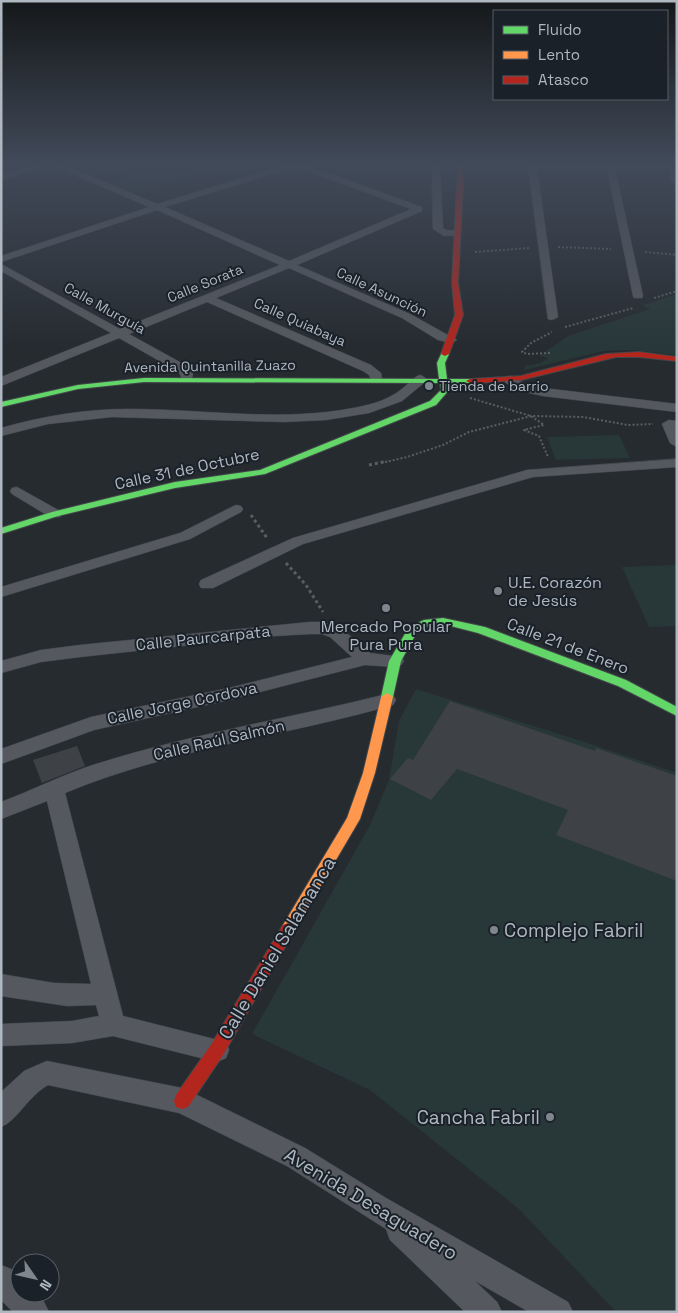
<svg xmlns="http://www.w3.org/2000/svg" width="678" height="1313" font-family="'Space Grotesk',sans-serif">
  <style>
    .green { fill: #283738 }
    .building { fill: #3e4246 }
    .lines { fill: none; stroke-linecap: round; stroke-linejoin: round }
    .street-casing { stroke: #43474b; stroke-width: 1 }
    .fast-casing { stroke: #43474b; stroke-width: 2 }
    .slow-casing { stroke: #43474b; stroke-width: 2 }
    .jam-casing { stroke: #43474b; stroke-width: 2 }
    .path-far1 { stroke: #5a5e62; stroke-width: 2; stroke-dasharray: 2 2; stroke-linecap: butt }
    .path { stroke: #5a5e62; stroke-width: 3; stroke-dasharray: 3 3; stroke-linecap: butt }
    .street { fill: #55595f; fill-rule: evenodd }
    .fast { fill: #63d668; fill-rule: evenodd }
    .slow { fill: #ff974d; fill-rule: evenodd }
    .jam { fill: #b3261e; fill-rule: evenodd }
    .poi-dot { fill: #7f868e; stroke: #1a2129; stroke-width: 2 }
    .labels { text-anchor: middle; dominant-baseline: central; stroke-width: 4; stroke-linejoin: round; paint-order: stroke }
    .far-street-label { font-size: 14px; fill: #afb7c1; stroke: #1a2129 }
    .far-poi-label { font-size: 14px; fill: #afb7c1; stroke: #1a2129; text-anchor: start }
    .street-label { font-size: 16px; fill: #afb7c1; stroke: #1a2129 }
    .poi-label { font-size: 16px; fill: #afb7c1; stroke: #1a2129; text-anchor: start }
    .near-poi-label { font-size: 19px; fill: #afb7c1; stroke: #1a2129; text-anchor: start }
    .near-street-label { font-size: 19px; fill: #afb7c1; stroke: #1a2129 }
  </style>
  <rect width="100%" height="100%" fill="#262b30"/>
  <!-- green -->
  <g class="green">
    <path d="M169 164H177L200 172 133 193 107 183Z"/>
    <path d="M677 294V355L631 350 604 351 524 370 525 366 541 363 548 358 539 356 568 336 650 309 643 305Z"/>
    <path d="M619 435 630 458 556 460 547 437Z"/>
    <path d="M677 565V626L649 627 622 567Z"/>
    <path d="M416 689 588 743 677 773V1312H616L519 1209 370 1090 252 1034 370 825 389 780 399 721Z"/>
  </g>
  <!-- building -->
  <g class="building">
    <path d="M450 701 595 751 596 748 677 776V881L556 835 568 810 457 769 431 800 390 779 408 758 413 760Z"/>
    <path d="M77 746 85 766 42 783 33 760Z"/>
  </g>
  <g class="lines">
    <defs>
      <g id="street">
        <path d="M37 164H62L157 204 288 164H303L422 207V211L297 265 410 314 457 340 451 343 438 340 402 318 289 268 216 298 371 365 381 373 382 379 380 382H372L369 375 363 371 207 302 129 334 187 366 193 374 191 382H183L179 372 119 338 1 386V377L111 333 1 271V264L120 329 280 265 157 210 1 262V256L149 207 51 165 1 180V174ZM296 167 411 209 289 261 165 207Z"/>
        <path d="M432 164H440L443 228 446 230 460 231V235L444 236 433 229Z"/>
        <path d="M528 164H677V186L670 179V169H615L643 296 642 298H634L633 296 607 169H537L558 317 552 320 548 319Z"/>
        <path d="M421 375 427 379 425 382 402 401 369 413 326 420 284 422 112 417 48 424 1 436V428C43 416 86 409 129 409 200 409 271 421 342 410 359 407 378 404 393 395 401 391 409 382 417 376Z"/>
        <path d="M510 376 528 385 543 388 677 404V412L543 396 520 391 506 383 504 380 506 377Z"/>
        <path d="M669 420 677 421V447L670 443 662 424Z"/>
        <path d="M677 459V467L533 477 303 544 213 588H201L199 584 201 580 293 538 527 470Z"/>
        <path d="M17 487 60 511 62 514 60 517H50L12 494 10 491 12 488Z"/>
        <path d="M236 505 241 506 243 509 241 512 190 539 1 597V587L180 533Z"/>
        <path d="M310 622H324L342 629 370 653 401 657 404 661 401 665 395 667 365 665 229 700 94 730 1 764V749L91 717 229 688 352 657 330 637 322 634H310L275 636 80 657 41 662 1 673V661L41 650 80 645Z"/>
        <path d="M387 694 393 695 396 700 393 705C285 736 170 749 65 793L123 1016 226 1042 229 1050 226 1058 217 1062 113 1036 72 1043 1 1046V1024L72 1021 99 1016 96 1005 67 1006 1 996V974L54 983 91 984 47 801 1 819V802C33 790 64 774 96 764 191 734 291 718 387 694Z"/>
        <path d="M47 1061 182 1088 191 1092 305 1148 386 1198 568 1302 573 1312H529L475 1281 497 1302 502 1312H465L390 1240 386 1229 287 1166 179 1113 48 1085C27 1097 18 1120 1 1127V1092L24 1071Z"/>
        <path d="M1 1265 11 1269 20 1277V1293H36L44 1302 49 1312H13L1 1300Z"/>
      </g>
      <g id="fast">
        <path d="M442 352 449 354 445 363 447 379H470L474 381 470 383H448L449 390 436 405 265 474 175 488 58 516 1 534V528L52 512 175 482 260 470 430 401 441 390 440 383 144 382 78 389 1 407V402L78 385 144 378 439 379 437 363Z"/>
        <path d="M443 618 485 627 626 680 677 707V716L618 686 478 633 443 624 430 625 417 632 401 661 393 697 387 701 383 700 381 697 389 661 409 627 424 620Z"/>
      </g>
      <path id="slow" d="M387 693 393 697 375 773 360 819 293 933 288 935 283 933 281 929 283 925 347 818 363 773 381 697Z"/>
      <g id="jam">
        <path d="M458 164H464L458 283 463 315 449 354 445 356 441 354 455 315 452 283Z"/>
        <path d="M639 352 677 357V361L639 357H616L521 380 478 383H470L466 381 470 379 521 376 606 354Z"/>
        <path d="M288 923 293 925 295 929 293 933 223 1055 188 1107 182 1109 176 1107 174 1101 176 1095 211 1045 283 925Z"/>
      </g>
    </defs>
    <!-- street casing -->
    <use href="#street" class="street-casing"/>
    <!-- fast casing -->
    <use href="#fast" class="fast-casing"/>
    <!-- slow casing -->
    <use href="#slow" class="slow-casing"/>
    <!-- jam casing -->
    <use href="#jam" class="jam-casing"/>
    <!-- path-far1 -->
    <g class="path-far1">
      <path d="M477 168 519 167"/>
      <path d="M558 247 611 249"/>
      <path d="M475 252 529 248"/>
      <path d="M645 252 677 255"/>
      <path d="M654 298 677 291"/>
      <path d="M565 327 633 308"/>
      <path d="M550 353 527 354 522 352 531 343 552 332"/>
      <path d="M470 398 531 416 544 425 524 430 539 436 548 457"/>
      <path d="M381 463 407 457 443 445 469 432 531 416 583 417 628 425 653 424"/>
    </g>
    <!-- path -->
    <g class="path">
      <path d="M369 465 387 461"/>
      <path d="M251 515 267 538"/>
      <path d="M286 563 306 585 323 612"/>
    </g>
    <!-- street -->
    <use href="#street" class="street"/>
    <!-- fast -->
    <use href="#fast" class="fast"/>
    <!-- slow -->
    <use href="#slow" class="slow"/>
    <!-- jam -->
    <use href="#jam" class="jam"/>
  </g>
  <!-- sky -->
  <linearGradient id="sky" x2="0" y2="1"><stop stop-color="#15181a"/><stop offset="0.47" stop-color="#414a59"/><stop offset="1" stop-color="#414a59" stop-opacity="0"/></linearGradient>
  <rect width="678" height="348" fill="url(#sky)"/>
  <!-- markers -->
  <g class="poi-dot">
    <circle cx="429" cy="386" r="5"/>
    <circle cx="498" cy="591" r="5"/>
    <circle cx="386" cy="608" r="5"/>
    <circle cx="494" cy="930" r="5"/>
    <circle cx="550" cy="1117" r="5"/>
  </g>
  <g class="labels">
    <!-- far-street labels -->
    <g class="far-street-label">
      <text transform="translate(205 283) rotate(-22)">Calle Sorata</text>
      <text transform="translate(382 292) rotate(25)">Calle Asunción</text>
      <text transform="translate(105 308) rotate(29)">Calle Murguía</text>
      <text transform="translate(300 322) rotate(24)">Calle Quiabaya</text>
      <text transform="translate(210 366) rotate(-1)">Avenida Quintanilla Zuazo</text>
    </g>
    <!-- far-poi labels -->
    <g class="far-poi-label">
      <text x="439" y="386">Tienda de barrio</text>
    </g>
    <!-- street labels -->
    <g class="street-label">
      <text transform="translate(187 469) rotate(-12)">Calle 31 de Octubre</text>
      <text transform="translate(203 638) rotate(-6)">Calle Paurcarpata</text>
      <text transform="translate(568 646) rotate(21)">Calle 21 de Enero</text>
      <text transform="translate(182 703) rotate(-12)">Calle Jorge Cordova</text>
      <text transform="translate(219 740) rotate(-13)">Calle Raúl Salmón</text>
    </g>
    <!-- poi labels -->
    <g class="poi-label">
      <text x="508" y="582">U.E. Corazón<tspan x="508" dy="18">de Jesús</tspan></text>
      <text x="386" y="626" text-anchor="middle">Mercado Popular<tspan x="386" dy="18">Pura Pura</tspan></text>
    </g>
    <!-- near-poi labels -->
    <g class="near-poi-label">
      <text x="504" y="930">Complejo Fabril</text>
      <text x="540" y="1117" text-anchor="end">Cancha Fabril</text>
    </g>
    <!-- near-street labels -->
    <g class="near-street-label">
      <text transform="translate(277 948) rotate(-59)">Calle Daniel Salamanca</text>
      <text transform="translate(371 1204) rotate(31)">Avenida Desaguadero</text>
    </g>
  </g>
  <!-- border -->
  <rect width="678" height="1313" fill="none" stroke="#afb7c1" stroke-width="5"/>
  <!-- legend -->
  <rect x="493" y="10" width="175" height="90" fill="#1a2129" stroke="#565d66"/>
  <rect x="503" y="26" width="25" height="8" fill="#63d668" stroke="#565d66"/>
  <text x="538" y="35" font-size="15" fill="#afb7c1">Fluido</text>
  <rect x="503" y="51" width="25" height="8" fill="#ff974d" stroke="#565d66"/>
  <text x="538" y="60" font-size="15" fill="#afb7c1">Lento</text>
  <rect x="503" y="76" width="25" height="8" fill="#b3261e" stroke="#565d66"/>
  <text x="538" y="85" font-size="15" fill="#afb7c1">Atasco</text>
  <!-- north arrow -->
  <g transform="translate(35 1278) rotate(124)"><circle r="24" fill="#1a2129" stroke="#565d66"/>
  <path d="M0-4L9 19L0 12L-9 19Z" fill="#7f868e"/>
  <text y="-8" font-size="14" font-weight="bold" text-anchor="middle" fill="#afb7c1">N</text>
  </g>
</svg>
